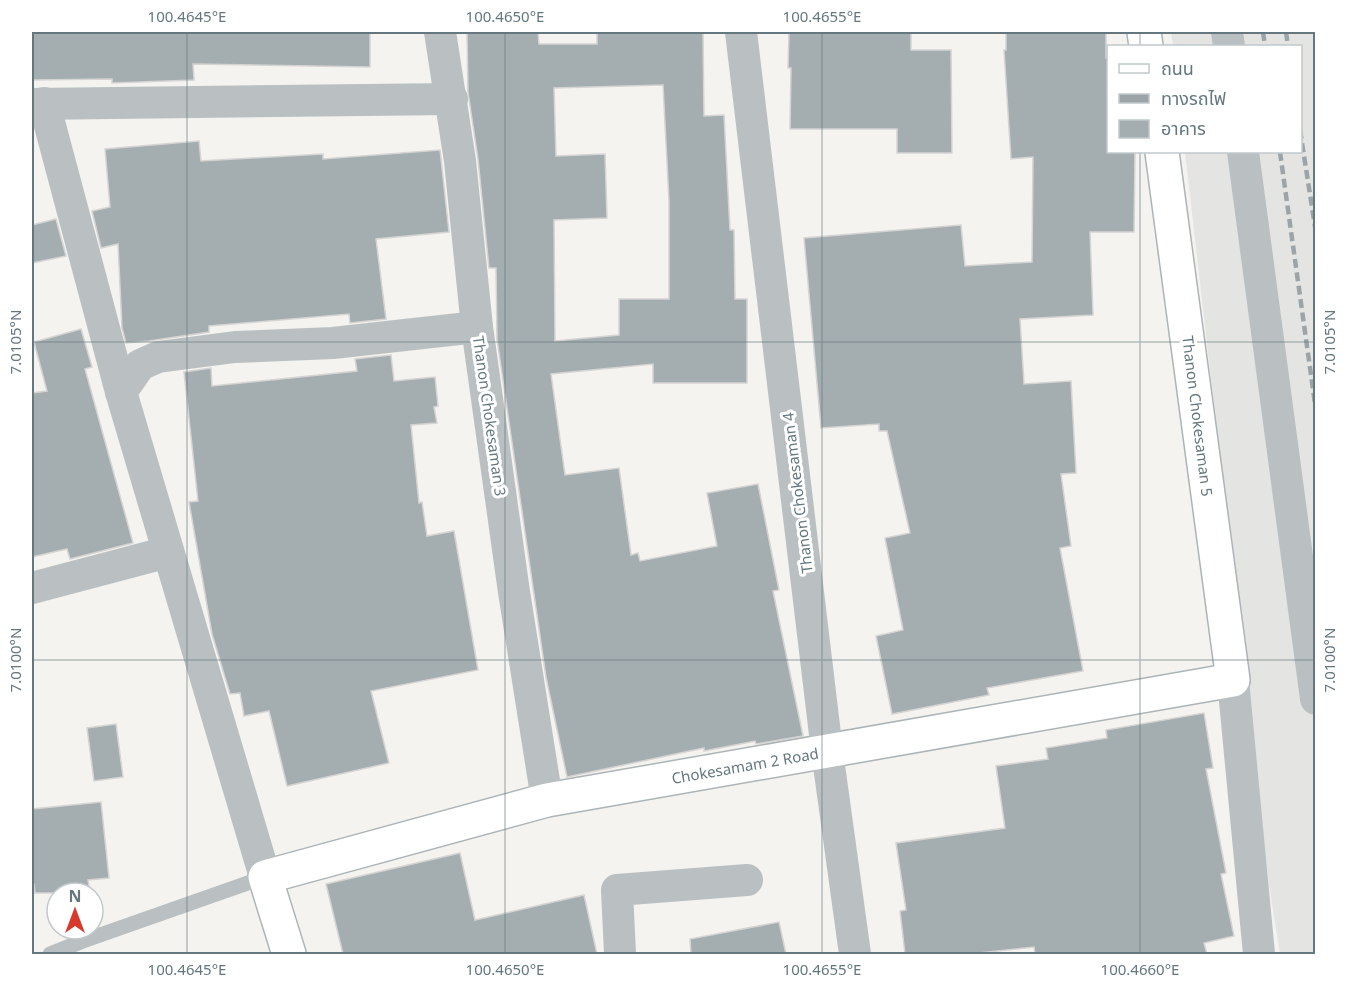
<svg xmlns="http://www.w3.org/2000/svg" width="1347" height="986" font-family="'Noto Sans','Noto Sans Thai',sans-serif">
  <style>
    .built { fill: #e4e5e3 }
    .building { fill: #a4adb0; stroke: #d5d4d3; stroke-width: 1.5; fill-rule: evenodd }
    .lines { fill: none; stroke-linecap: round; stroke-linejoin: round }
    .secondary-casing { stroke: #adb4b7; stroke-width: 36 }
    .lane { stroke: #bac0c2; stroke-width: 15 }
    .street { stroke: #bac0c2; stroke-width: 32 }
    .secondary { stroke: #fff; stroke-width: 33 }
    .rail { stroke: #9ca4a8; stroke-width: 4.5; stroke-dasharray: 9 4.5; stroke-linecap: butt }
    .ticks { fill: none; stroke: #64777f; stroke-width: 1.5; stroke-opacity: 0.45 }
    .labels { text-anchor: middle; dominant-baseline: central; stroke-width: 6; stroke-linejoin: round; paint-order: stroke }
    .street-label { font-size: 15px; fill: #64777f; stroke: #fff }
    .neatline { fill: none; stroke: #64777f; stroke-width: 2 }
    .ticks-label { font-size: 15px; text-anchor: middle; fill: #64777f }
  </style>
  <rect width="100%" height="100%" fill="#f4f3f0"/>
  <!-- built -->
  <path class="built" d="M1171 32H1315V954H1280L1269 885 1185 152H1300V46H1173Z"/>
  <!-- building -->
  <g class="building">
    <path d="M32 32H370V67L193 64 194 80 112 83V79L32 80Z"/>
    <path d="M467 32H538L539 44H597V32H703L704 116 724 115 730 230H734L735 299H747V383H653V364L551 374 565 475 619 468 631 555 638 553 640 561 717 546 707 493 758 484 779 590 773 591 803 736 756 744 755 741 704 751V748L567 777 546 677 497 339 496 268H489L478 159 468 92ZM663 85 669 201V299H619V335L555 341 554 220 607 218 605 154 556 156 554 88Z"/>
    <path d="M789 32H911V50H951L952 153H897V129H790L791 68H788Z"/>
    <path d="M1006 32H1106V58H1108V152H1135L1134 232H1090L1093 315 1020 319 1024 384 1071 381 1076 473 1061 474 1071 546 1060 548 1083 671 987 688 989 695 892 714 876 636 903 630 885 538 910 533 887 431H879V424L821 428 804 238 961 225 965 266 1032 262 1033 157 1011 159 1004 50H1006Z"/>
    <path d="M199 141 201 161 323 154V159L440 150 449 232 376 239 386 319 350 323 349 314 209 326V332L149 341 126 343 122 328 118 244 101 248 92 211 110 207 105 149Z"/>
    <path d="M56 219 66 256 32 263V225Z"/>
    <path d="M81 329 92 367 85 369 133 543 70 559 67 549 32 557V393L47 391 34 342Z"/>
    <path d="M391 355 394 381 435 377 438 406 434 407 437 423 411 425 419 503 422 502 427 536 454 531 478 670 371 691 389 763 287 786 269 711 244 716 240 693 230 694 212 634 189 502 198 501 184 372 211 368 212 386 357 371 355 359Z"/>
    <path d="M1204 713 1213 768 1206 769 1226 873 1221 874 1234 936 1204 943 1207 954H1035L1034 947 970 954H905L900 911 906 910 896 843 1005 828 996 766 1048 759 1046 748 1107 738 1106 730Z"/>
    <path d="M116 724 123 777 94 781 87 728Z"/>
    <path d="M101 802 109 878 88 880 90 893H35L34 884H32V809Z"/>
    <path d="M460 853 475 920 584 895 597 954H343L326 884Z"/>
    <path d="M779 922 786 954H691L690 939Z"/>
  </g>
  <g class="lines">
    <defs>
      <g id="secondary">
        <path d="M1144 32 1146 46"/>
        <path id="s1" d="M289 954 265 877 547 800 1233 680 1162 152"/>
      </g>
    </defs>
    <!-- secondary casing -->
    <use href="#secondary" class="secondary-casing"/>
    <!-- lane -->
    <path class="lane" d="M50 954 83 941 265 877"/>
    <!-- street -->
    <g class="street">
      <path d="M440 32 460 161 477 327 514 592 547 800"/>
      <path d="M741 32 827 751 855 954"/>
      <path d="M1227 32 1229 46"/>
      <path d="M44 103 121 392 265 877"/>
      <path d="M32 104 452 99"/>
      <path d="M1243 152 1316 699"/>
      <path d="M121 392 140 365 158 357 235 347 333 343 477 327"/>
      <path d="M32 588 168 552"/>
      <path d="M1233 680 1259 954"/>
      <path d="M620 954 617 890 747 880"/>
    </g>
    <!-- secondary -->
    <use href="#secondary" class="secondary"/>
    <!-- rail -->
    <g class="rail">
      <path d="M1263 32 1265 46"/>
      <path d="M1286 32 1288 46"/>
      <path d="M1300 130 1316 233"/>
      <path d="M1280 152 1316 411"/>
    </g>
  </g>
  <!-- ticks -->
  <path class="ticks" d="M187 32V954M505 32V954M822 32V954M1140 32V46M1140 152V954M32 342H1316M32 660H1316"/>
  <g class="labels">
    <!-- street labels -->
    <g class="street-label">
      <text transform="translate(490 416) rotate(82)">Thanon Chokesaman 3</text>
      <text transform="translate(1198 416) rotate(83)">Thanon Chokesaman 5</text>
      <text transform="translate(797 493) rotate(-97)">Thanon Chokesaman 4</text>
      <text stroke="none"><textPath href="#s1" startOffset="574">Chokesamam 2 Road</textPath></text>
    </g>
  </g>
  <!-- border -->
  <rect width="1347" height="986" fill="none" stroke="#ffffff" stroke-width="66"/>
  <!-- legend -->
  <rect x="1107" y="45" width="195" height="108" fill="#ffffff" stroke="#c1c9cc" stroke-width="1.5"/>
  <rect x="1119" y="64" width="30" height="9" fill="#ffffff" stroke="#c1c9cc" stroke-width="1.5"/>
  <text x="1161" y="75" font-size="18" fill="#64777f">ถนน</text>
  <rect x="1119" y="94" width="30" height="9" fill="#9ca4a8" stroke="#c1c9cc" stroke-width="1.5"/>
  <text x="1161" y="105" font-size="18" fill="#64777f">ทางรถไฟ</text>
  <rect x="1119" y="120" width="30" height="18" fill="#a4adb0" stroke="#c1c9cc" stroke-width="1.5"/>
  <text x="1161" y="135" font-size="18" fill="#64777f">อาคาร</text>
  <!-- north arrow -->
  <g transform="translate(75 911)"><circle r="28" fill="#ffffff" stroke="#c1c9cc" stroke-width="1.5"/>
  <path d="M0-4.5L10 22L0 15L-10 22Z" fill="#d7392c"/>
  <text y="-9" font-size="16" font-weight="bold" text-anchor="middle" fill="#64777f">N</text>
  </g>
  <rect x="33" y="33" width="1281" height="920" class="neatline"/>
  <g class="ticks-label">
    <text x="187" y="22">100.4645°E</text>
    <text x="505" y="22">100.4650°E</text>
    <text x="822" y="22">100.4655°E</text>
    <text transform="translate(16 342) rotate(-90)" y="5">7.0105°N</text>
    <text transform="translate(1330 342) rotate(-90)" y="5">7.0105°N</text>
    <text transform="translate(16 660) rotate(-90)" y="5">7.0100°N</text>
    <text transform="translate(1330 660) rotate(-90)" y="5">7.0100°N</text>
    <text x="187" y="975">100.4645°E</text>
    <text x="505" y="975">100.4650°E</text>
    <text x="822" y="975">100.4655°E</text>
    <text x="1140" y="975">100.4660°E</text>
  </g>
</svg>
